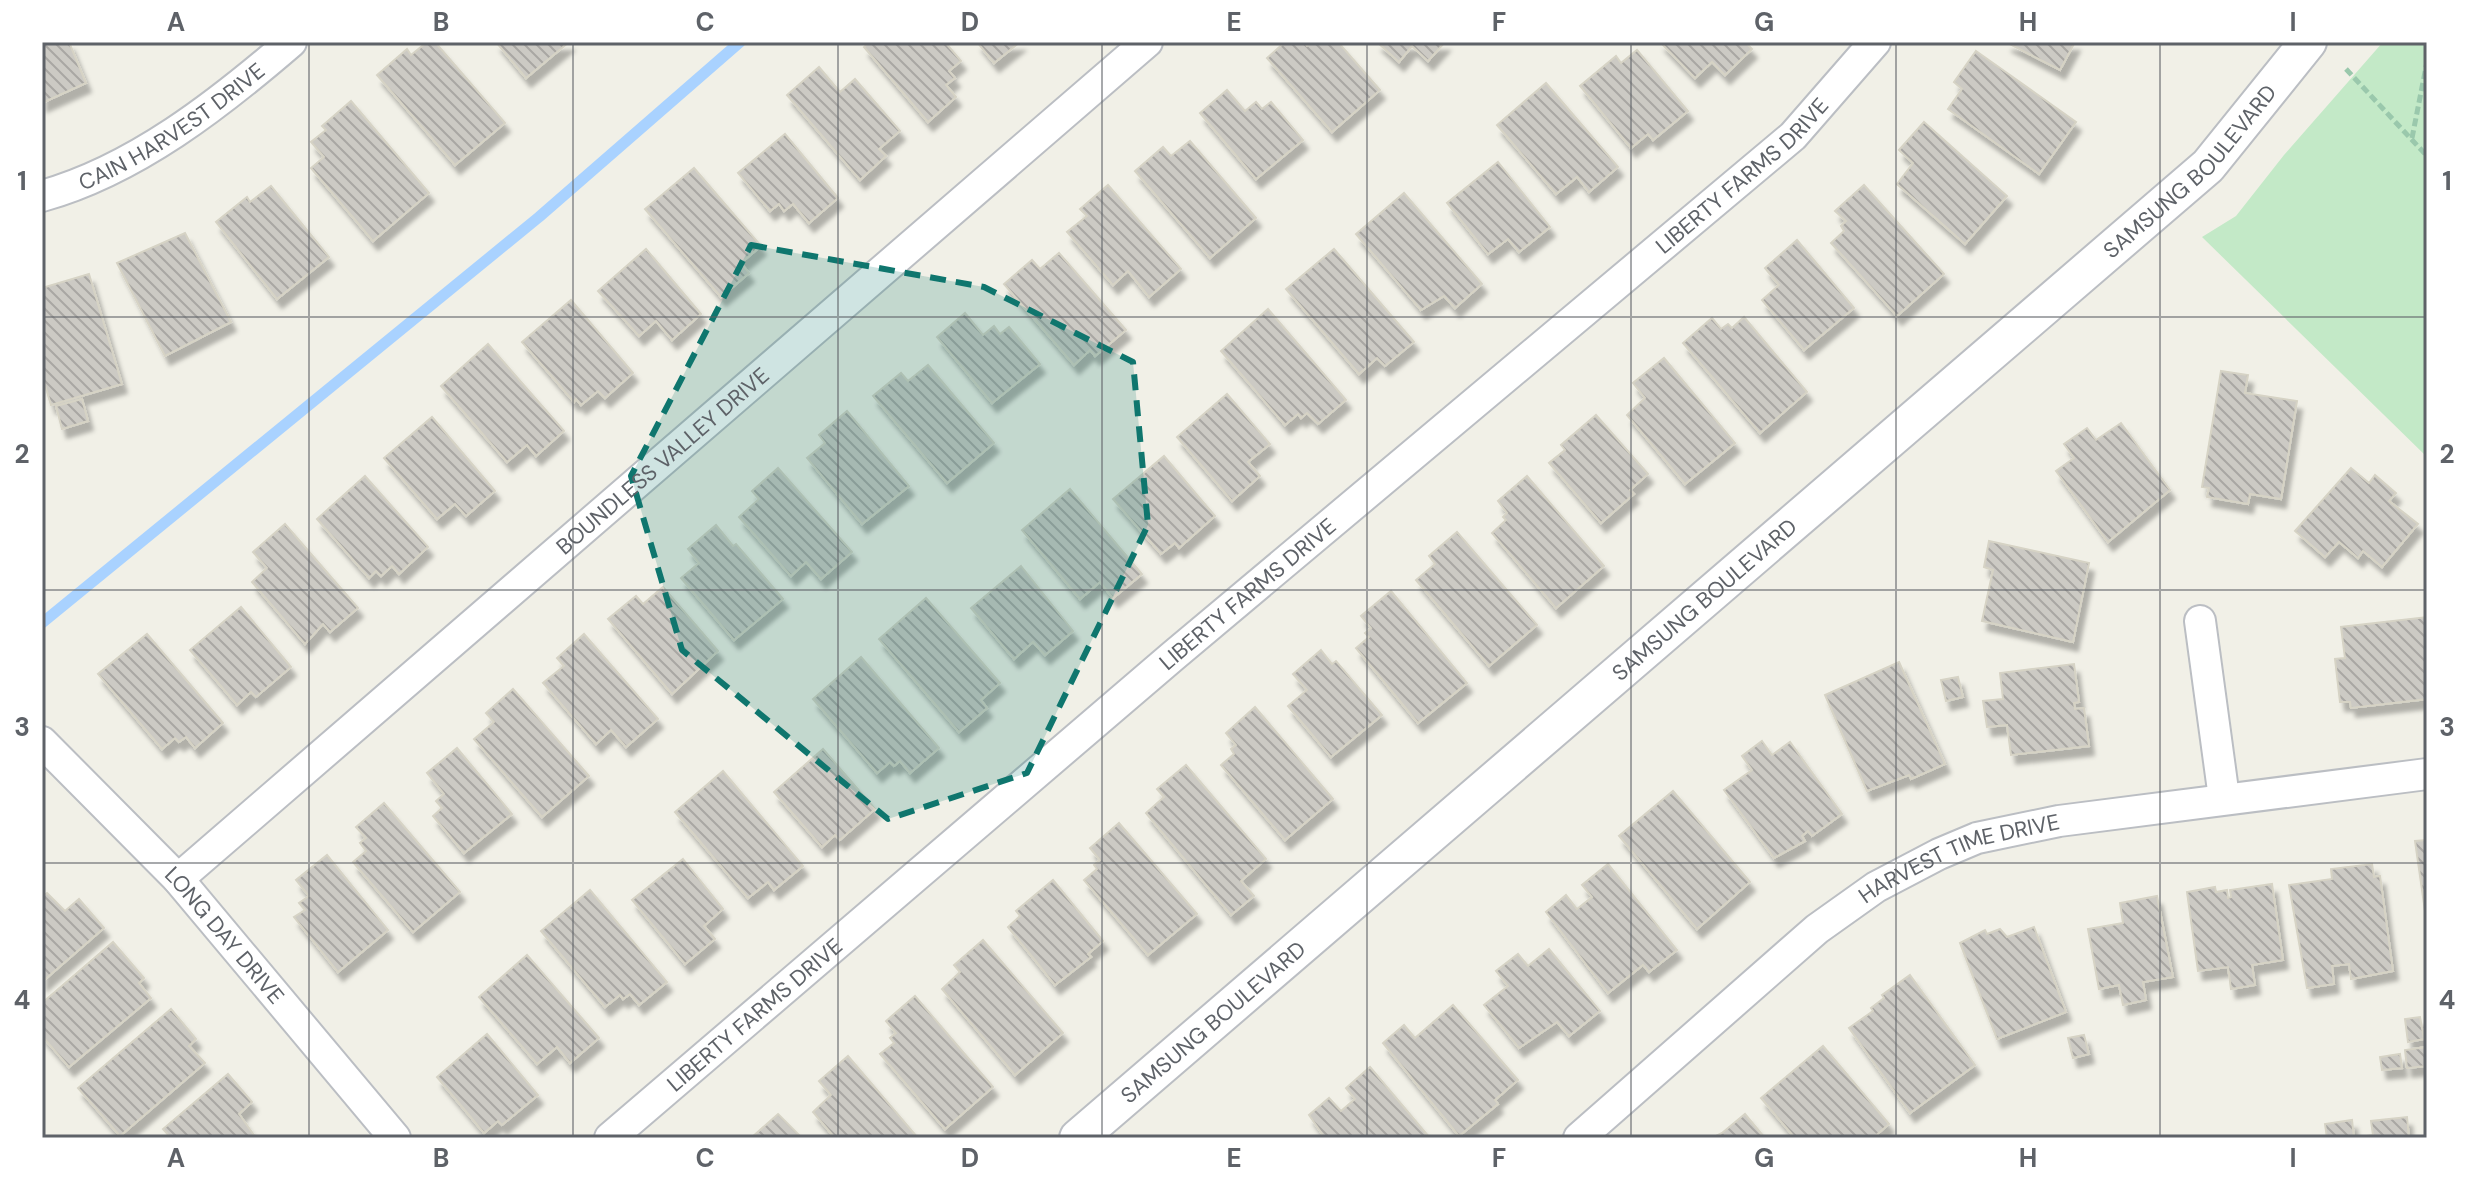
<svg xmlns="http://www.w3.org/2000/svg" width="2469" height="1180" font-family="'DM Sans',sans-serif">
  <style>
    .green { fill: #c3e9c7 }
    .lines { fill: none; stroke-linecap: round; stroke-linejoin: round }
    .stream { stroke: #a9d2ff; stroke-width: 11 }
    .building { fill: url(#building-back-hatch); stroke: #d6d3c5; stroke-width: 2; filter: url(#shadow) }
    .minor-casing { stroke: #bbbec3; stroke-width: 34 }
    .tertiary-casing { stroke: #bbbec3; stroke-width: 40 }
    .path { stroke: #9ac8ac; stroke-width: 5; stroke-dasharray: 8 4; stroke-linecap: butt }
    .minor { stroke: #fff; stroke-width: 30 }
    .tertiary { stroke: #fff; stroke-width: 36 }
    .marked { fill: #0f766e; fill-opacity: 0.2; stroke: #0f766e; stroke-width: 6; stroke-dasharray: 16 10; stroke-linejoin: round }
    .grid { fill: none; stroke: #5e6268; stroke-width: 2; stroke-opacity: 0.55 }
    .labels { text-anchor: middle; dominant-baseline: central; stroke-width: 8; stroke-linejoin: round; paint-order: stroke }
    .street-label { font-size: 22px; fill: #5e6268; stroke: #fff }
    .neatline { fill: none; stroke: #5e6268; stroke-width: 3 }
    .grid-label { font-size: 26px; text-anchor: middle; font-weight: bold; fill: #5e6268 }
  </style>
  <defs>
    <pattern id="building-back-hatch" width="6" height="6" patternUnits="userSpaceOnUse" patternTransform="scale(2)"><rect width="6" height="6" fill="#cccac4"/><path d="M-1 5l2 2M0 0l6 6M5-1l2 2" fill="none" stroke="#a9a7a3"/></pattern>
    <filter id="shadow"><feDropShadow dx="5" dy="9" stdDeviation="2" flood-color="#0004"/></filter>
  </defs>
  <rect width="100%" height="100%" fill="#f1f0e7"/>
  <!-- green -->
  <path class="green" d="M2383 42H2427V457L2202 237 2236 216 2284 155Z"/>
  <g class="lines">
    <!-- stream -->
    <path class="stream" d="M42 623 539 217 740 42"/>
  </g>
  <!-- building -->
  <g class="building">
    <path d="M42 42H69L86 83 42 103Z"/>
    <path d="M427 42H435L505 123 455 165 377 75 407 49 411 55Z"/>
    <path d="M496 42H569L526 78Z"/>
    <path d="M870 42H945L961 61 949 71 955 78 946 85 956 97 928 122 864 47Z"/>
    <path d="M977 42H1020L994 63Z"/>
    <path d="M1285 42H1304L1307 46 1313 42H1338L1380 90 1332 132 1267 58Z"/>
    <path d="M1377 42H1445L1428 61 1412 46 1399 62Z"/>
    <path d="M1660 42H1745L1752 49 1725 75 1712 62 1695 78Z"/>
    <path d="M2006 42H2075L2060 70Z"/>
    <path d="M1637 50 1688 111 1653 140 1648 134 1631 148 1580 86 1616 56 1621 63Z"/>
    <path d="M1976 51 2076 122 2039 174 1948 109 1962 89 1954 82Z"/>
    <path d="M819 67 840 92 855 79 900 131 879 149 886 156 860 180 787 95Z"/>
    <path d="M1546 83 1618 167 1589 192 1577 177 1556 194 1497 125Z"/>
    <path d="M1227 90 1245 111 1256 102 1262 109 1271 102 1303 140 1256 179 1200 113Z"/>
    <path d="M351 101 429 193 373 241 311 168 324 157 311 142 326 130 322 126Z"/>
    <path d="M1924 122 2007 196 1965 244 1897 184 1913 163 1899 150Z"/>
    <path d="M785 134 838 198 809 223 793 204 784 211 779 204 770 211 738 173Z"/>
    <path d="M1190 141 1256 218 1210 258 1135 171 1163 147 1171 156Z"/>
    <path d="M1498 162 1550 227 1519 252 1508 239 1488 254 1447 203Z"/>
    <path d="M694 168 761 246 741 263 749 273 721 297 645 209Z"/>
    <path d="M1108 185 1181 269 1149 297 1128 271 1113 285 1067 232 1087 216 1080 209Z"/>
    <path d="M1864 185 1944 274 1897 316 1831 243 1844 231 1841 226 1846 221 1835 211Z"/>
    <path d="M271 186 329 257 277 299 216 222 247 197 250 202Z"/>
    <path d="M1404 193 1482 284 1455 308 1444 296 1421 310 1356 234Z"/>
    <path d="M185 233 231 322 165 356 117 263Z"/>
    <path d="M1797 240 1854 308 1804 350 1762 300 1779 285 1765 268Z"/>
    <path d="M646 249 701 314 672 340 656 321 639 336 598 291Z"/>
    <path d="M1334 249 1414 342 1385 366 1377 358 1359 374 1286 289Z"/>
    <path d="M1059 253 1126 330 1095 356 1090 350 1074 365 1004 284 1032 260 1040 269Z"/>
    <path d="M89 274 122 384 51 405 42 375V288Z"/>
    <path d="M571 300 633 373 605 398 598 391 581 405 576 399 574 402 522 342Z"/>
    <path d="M1268 309 1346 400 1318 424 1307 413 1301 418 1298 414 1285 425 1221 351Z"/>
    <path d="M965 313 983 335 994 326 1000 334 1009 327 1040 364 992 403 937 337Z"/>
    <path d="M1744 317 1807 392 1760 433 1683 343 1712 318 1721 329 1728 324 1732 328Z"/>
    <path d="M488 344 564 431 536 456 527 445 507 462 441 386Z"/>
    <path d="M1664 358 1735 443 1685 484 1627 415 1645 398 1633 383Z"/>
    <path d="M928 365 994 443 947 483 873 396 901 373 908 381Z"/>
    <path d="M2221 371 2248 375 2245 393 2297 401 2281 499 2250 494 2248 504 2207 497 2209 488 2202 487Z"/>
    <path d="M1227 394 1270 444 1248 462 1260 476 1232 501 1177 437Z"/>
    <path d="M82 399 88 421 62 429 56 406Z"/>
    <path d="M847 411 909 486 862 524 807 458 825 443 819 435Z"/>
    <path d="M1596 415 1648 474 1630 490 1634 494 1601 523 1549 463 1565 450 1561 445Z"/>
    <path d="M432 417 495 491 466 516 455 504 437 519 384 458Z"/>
    <path d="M2121 423 2170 490 2108 542 2056 471 2074 458 2064 444 2087 428 2096 440Z"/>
    <path d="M1164 456 1215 516 1179 548 1175 543 1161 554 1113 499Z"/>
    <path d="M778 468 852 552 821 579 806 562 791 576 739 517 759 499 752 491Z"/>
    <path d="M2351 468 2369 483 2375 475 2396 493 2389 501 2418 524 2382 567 2363 551 2358 558 2339 542 2325 557 2295 531Z"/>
    <path d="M365 476 428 547 399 574 392 566 381 576 376 571 369 578 317 519Z"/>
    <path d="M1527 476 1604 566 1556 608 1492 533 1506 520 1503 517 1507 513 1498 501Z"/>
    <path d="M1070 489 1142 574 1113 598 1100 582 1080 599 1022 530Z"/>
    <path d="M285 524 358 608 330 632 323 624 305 644 252 582 267 568 253 552Z"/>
    <path d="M716 525 733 546 736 544 783 599 734 640 681 578 699 563 688 549Z"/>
    <path d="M1457 532 1537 625 1489 666 1416 580 1435 564 1429 556Z"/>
    <path d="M1989 541 2089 563 2073 642 1982 621 1993 570 1984 567Z"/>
    <path d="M1021 566 1073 631 1045 655 1033 642 1014 659 971 608Z"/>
    <path d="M663 587 718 651 672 694 608 619 636 596 643 604Z"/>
    <path d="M1391 591 1467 683 1418 723 1356 648 1369 637 1365 633 1371 628 1361 616Z"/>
    <path d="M926 598 1000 683 981 700 987 708 959 732 879 639Z"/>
    <path d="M241 607 291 667 256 697 251 692 237 705 190 650Z"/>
    <path d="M2427 617V699L2351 708 2350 702H2340L2335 659 2345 658 2341 627Z"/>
    <path d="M147 634 223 723 195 748 186 737 179 742 175 738 162 749 98 674Z"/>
    <path d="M584 634 658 719 626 747 611 730 596 744 543 683 564 666 557 658Z"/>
    <path d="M1321 650 1332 664 1336 661 1382 715 1331 757 1288 706 1307 690 1293 674Z"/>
    <path d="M861 657 939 748 910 773 900 761 894 766 890 762 877 773 813 699Z"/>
    <path d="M1899 662 1945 764 1911 779 1909 775 1867 791 1825 695Z"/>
    <path d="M2074 664 2079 702 2074 703 2075 709 2084 708 2089 746 2011 755 2007 725 1987 727 1983 701 2003 699 2000 673Z"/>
    <path d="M1958 677 1963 697 1946 701 1941 680Z"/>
    <path d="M513 689 589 776 542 817 474 739 494 722 486 713Z"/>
    <path d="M1255 707 1333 799 1285 840 1221 765 1234 754 1231 749 1236 745 1226 733Z"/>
    <path d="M1762 741 1772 755 1790 742 1842 814 1812 836 1808 831 1802 836 1805 841 1774 858 1724 790 1752 770 1742 756Z"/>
    <path d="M457 748 512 814 464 853 433 816 442 808 436 801 444 794 427 773Z"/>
    <path d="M823 749 875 809 840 840 835 835 822 847 774 792Z"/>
    <path d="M1186 765 1266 859 1241 881 1254 896 1231 915 1146 813 1164 797 1157 789Z"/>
    <path d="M723 771 803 866 774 890 768 882 748 898 675 812Z"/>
    <path d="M1673 791 1750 882 1697 929 1619 836Z"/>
    <path d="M384 803 460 892 413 932 353 862 366 851 360 843 366 838 356 827Z"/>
    <path d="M1119 823 1197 914 1148 955 1084 880 1097 869 1094 865 1100 860 1090 848Z"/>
    <path d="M2427 840V925L2415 841Z"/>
    <path d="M327 855 388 930 338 972 294 917 305 910 299 903 309 896 296 880Z"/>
    <path d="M683 859 723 909 704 926 715 939 685 964 632 900Z"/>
    <path d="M1608 864 1677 950 1649 972 1643 965 1608 993 1546 912 1566 895 1577 909 1592 897 1582 885Z"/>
    <path d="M2372 864 2374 877 2380 876 2393 971 2351 979 2349 964 2332 966 2334 984 2307 988 2289 885 2332 879 2331 869Z"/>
    <path d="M1053 880 1103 941 1088 954 1091 957 1055 985 1008 927 1020 916 1016 911Z"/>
    <path d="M2272 884 2283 960 2252 965 2255 985 2231 989 2228 967 2198 971 2187 892 2215 887 2216 892 2227 890 2228 898 2231 897 2230 890Z"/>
    <path d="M590 890 667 982 639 1005 630 994 623 999 620 995 605 1007 541 931Z"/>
    <path d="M47 893 65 911 79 899 104 928 42 982V897Z"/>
    <path d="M2157 896 2173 977 2143 982 2146 1000 2123 1005 2119 985 2099 989 2088 929 2123 923 2120 903Z"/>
    <path d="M2034 927 2066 1012 1997 1039 1960 943 1985 930 1987 934 2000 929 2007 937Z"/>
    <path d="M983 940 1063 1033 1015 1075 942 989 960 972 954 965Z"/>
    <path d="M113 942 144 978 139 983 151 998 69 1067 42 1036V1003Z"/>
    <path d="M1549 949 1600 1011 1569 1036 1557 1022 1519 1048 1484 1005 1508 986 1496 971 1518 954 1528 966Z"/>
    <path d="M527 955 599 1038 570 1063 557 1047 537 1064 479 997Z"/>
    <path d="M1910 975 1975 1065 1910 1113 1849 1028 1873 1011 1871 1008 1884 998 1882 995Z"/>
    <path d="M915 996 993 1087 945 1129 880 1054 894 1043 890 1038 896 1033 886 1021Z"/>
    <path d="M1453 1005 1518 1080 1495 1100 1498 1104 1459 1136 1383 1043 1404 1025 1415 1038Z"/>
    <path d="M171 1009 196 1039 189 1046 205 1063 120 1136 78 1088Z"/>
    <path d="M2420 1017 2424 1039 2408 1042 2405 1019Z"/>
    <path d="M487 1034 538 1095 502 1125 498 1121 484 1133 437 1077Z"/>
    <path d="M2084 1035 2089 1054 2073 1058 2068 1038Z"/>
    <path d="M1823 1046 1889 1124 1873 1138 1863 1135 1859 1138H1795L1761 1098Z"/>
    <path d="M2427 1047V1066L2407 1068 2405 1050Z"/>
    <path d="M2400 1054 2402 1068 2382 1070 2380 1057Z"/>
    <path d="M848 1056 918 1138H835L813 1112 831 1095 819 1081Z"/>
    <path d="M1370 1067 1430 1138H1325L1309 1115 1329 1098 1341 1111 1355 1099 1346 1088Z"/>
    <path d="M228 1074 252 1102 239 1114 256 1138H171L163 1129Z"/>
    <path d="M778 1114 802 1138H751Z"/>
    <path d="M1745 1114 1765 1138H1712L1722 1133Z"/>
    <path d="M2407 1117 2409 1138H2327L2325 1124 2352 1120 2354 1138 2373 1135 2371 1121Z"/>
  </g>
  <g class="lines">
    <defs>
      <g id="minor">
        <path id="s1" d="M42 196C135 170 219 104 291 42"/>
        <path d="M2200 621 2224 798"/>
        <path id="s2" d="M42 742 178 879 395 1138"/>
        <path id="s3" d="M178 879 1147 42"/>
        <path id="s4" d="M610 1138 1173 656 1793 136 1875 42"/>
        <path id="s5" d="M1579 1138 1817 929 1876 887 1939 854 1977 838 2059 821 2427 774"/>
      </g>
      <g id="tertiary">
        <path id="s6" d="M1078 1138 2208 166 2308 42"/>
      </g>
    </defs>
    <!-- minor casing -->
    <use href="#minor" class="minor-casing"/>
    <!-- tertiary casing -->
    <use href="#tertiary" class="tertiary-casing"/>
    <!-- path -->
    <g class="path">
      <path d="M2346 69 2427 156"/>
      <path d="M2412 138 2427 62"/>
    </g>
    <!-- minor -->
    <use href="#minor" class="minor"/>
    <!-- tertiary -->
    <use href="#tertiary" class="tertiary"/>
  </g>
  <!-- marked area -->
  <path class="marked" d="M751 245 984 287 1133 362 1148 525 1027 773 888 819 682 650 631 476Z"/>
  <!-- grid -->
  <path class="grid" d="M309 42V1138M573 42V1138M838 42V1138M1102 42V1138M1367 42V1138M1631 42V1138M1896 42V1138M2160 42V1138M42 317H2427M42 590H2427M42 863H2427"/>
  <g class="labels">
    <!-- street labels -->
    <g class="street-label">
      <text stroke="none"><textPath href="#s1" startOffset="148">CAIN HARVEST DRIVE</textPath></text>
      <text stroke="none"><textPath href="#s6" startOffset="1474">SAMSUNG BOULEVARD</textPath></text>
      <text stroke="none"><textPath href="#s4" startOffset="1486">LIBERTY FARMS DRIVE</textPath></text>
      <text stroke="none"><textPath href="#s3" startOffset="640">BOUNDLESS VALLEY DRIVE</textPath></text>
      <text stroke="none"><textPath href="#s4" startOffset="838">LIBERTY FARMS DRIVE</textPath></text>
      <text stroke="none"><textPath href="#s6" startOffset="826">SAMSUNG BOULEVARD</textPath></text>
      <text stroke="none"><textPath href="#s5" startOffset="478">HARVEST TIME DRIVE</textPath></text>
      <text stroke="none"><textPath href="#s2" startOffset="266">LONG DAY DRIVE</textPath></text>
      <text stroke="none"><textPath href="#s4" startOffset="190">LIBERTY FARMS DRIVE</textPath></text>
      <text stroke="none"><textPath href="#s6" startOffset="178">SAMSUNG BOULEVARD</textPath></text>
    </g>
  </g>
  <!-- border -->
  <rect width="2469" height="1180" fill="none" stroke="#ffffff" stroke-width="88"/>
  <rect x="44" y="44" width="2381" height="1092" class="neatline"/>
  <g class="grid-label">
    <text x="176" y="31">A</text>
    <text x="441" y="31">B</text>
    <text x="705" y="31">C</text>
    <text x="970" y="31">D</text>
    <text x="1234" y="31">E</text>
    <text x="1499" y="31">F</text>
    <text x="1764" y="31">G</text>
    <text x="2028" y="31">H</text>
    <text x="2293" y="31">I</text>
    <text x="22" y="190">1</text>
    <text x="2447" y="190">1</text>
    <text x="22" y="463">2</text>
    <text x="2447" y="463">2</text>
    <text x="22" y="736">3</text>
    <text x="2447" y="736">3</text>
    <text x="22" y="1009">4</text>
    <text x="2447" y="1009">4</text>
    <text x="176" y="1167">A</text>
    <text x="441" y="1167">B</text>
    <text x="705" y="1167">C</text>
    <text x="970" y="1167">D</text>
    <text x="1234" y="1167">E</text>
    <text x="1499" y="1167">F</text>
    <text x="1764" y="1167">G</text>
    <text x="2028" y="1167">H</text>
    <text x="2293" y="1167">I</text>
  </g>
</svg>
